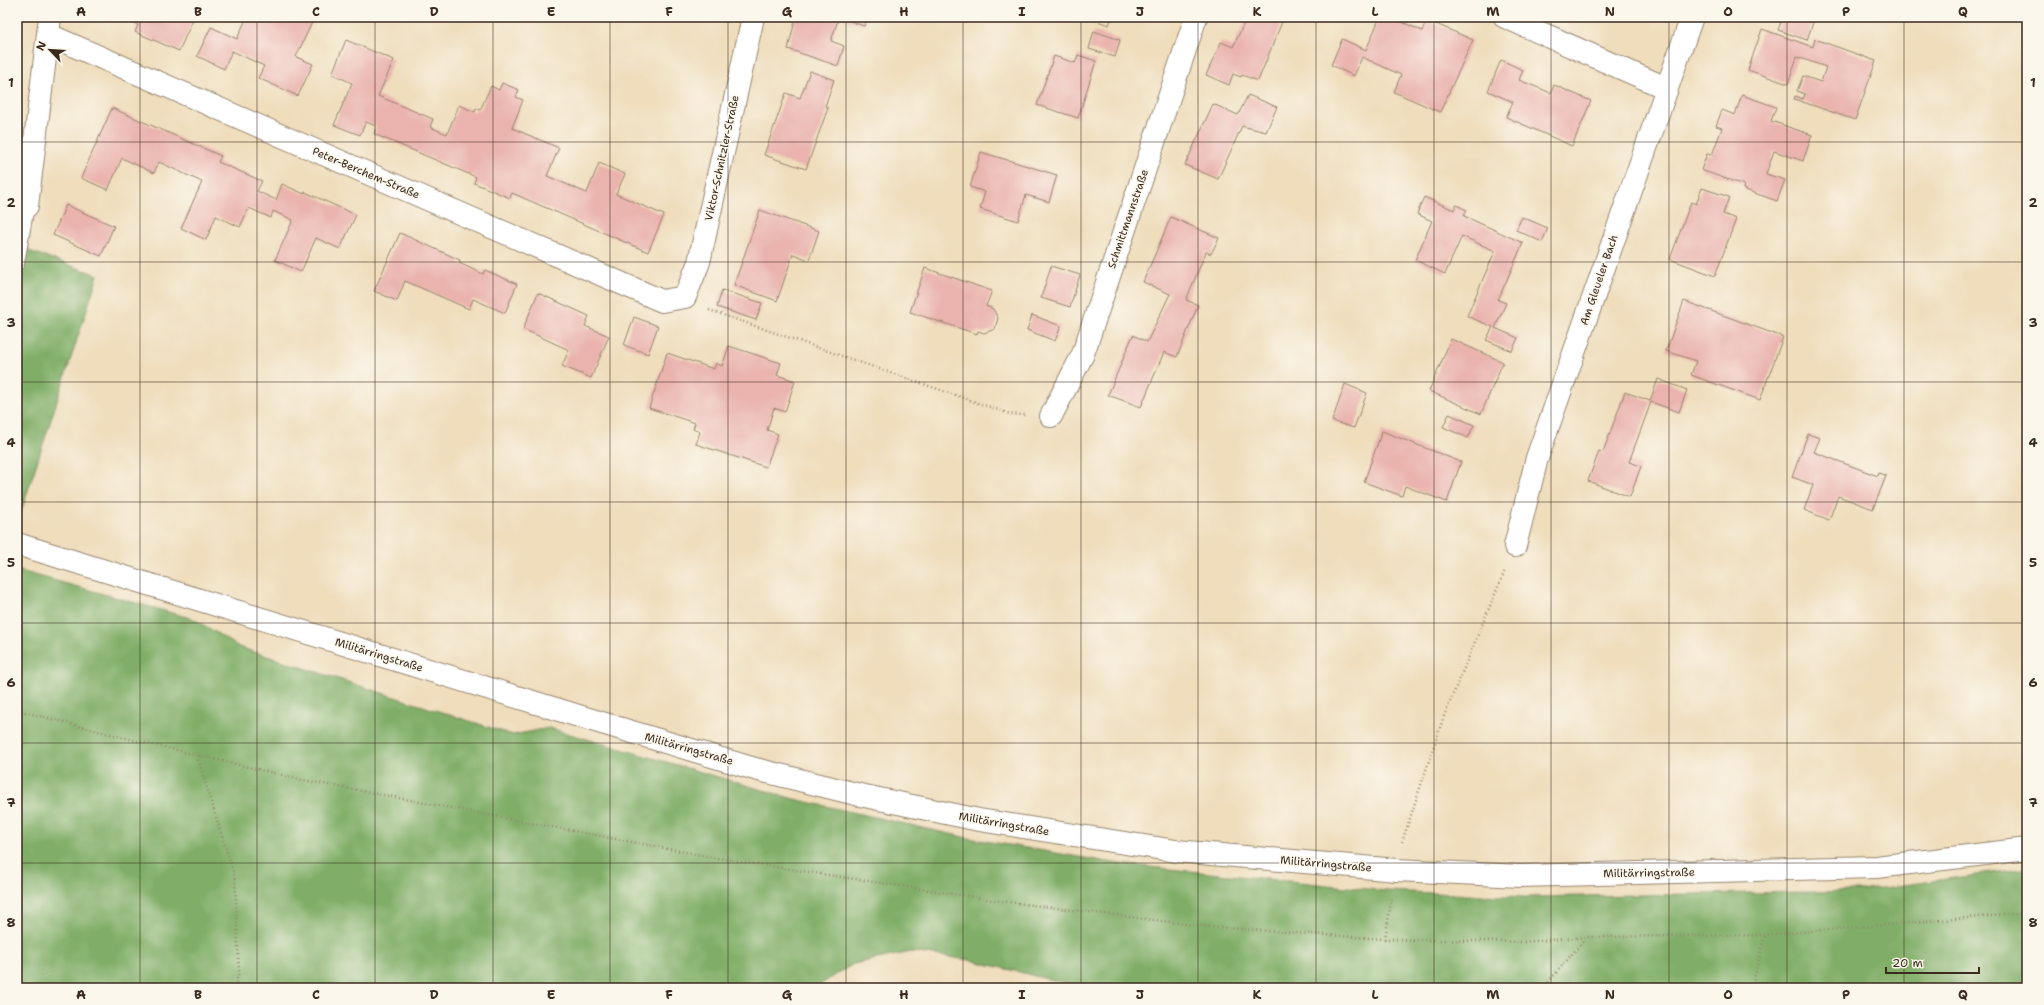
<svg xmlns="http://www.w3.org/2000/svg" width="2044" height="1005" font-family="'Shantell Sans',sans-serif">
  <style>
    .forest { fill: #80ae67; stroke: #5e6c42 }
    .building { fill: #eab3ae }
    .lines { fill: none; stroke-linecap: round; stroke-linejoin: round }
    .service-casing { stroke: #95846d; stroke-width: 16 }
    .minor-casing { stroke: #95846d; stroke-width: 24 }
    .secondary-casing { stroke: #95846d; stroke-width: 24 }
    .path { stroke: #95846d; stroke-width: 2.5; stroke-dasharray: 1 3; stroke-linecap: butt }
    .service { stroke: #fff; stroke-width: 14 }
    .minor { stroke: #fff; stroke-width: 22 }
    .secondary { stroke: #fff; stroke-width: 22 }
    .grid { fill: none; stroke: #3b2a1e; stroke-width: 1; stroke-opacity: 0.55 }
    .labels { text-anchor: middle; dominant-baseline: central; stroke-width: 3.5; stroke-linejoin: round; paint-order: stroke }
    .street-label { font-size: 11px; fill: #3b2a1e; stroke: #fbf7ec }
    .neatline { fill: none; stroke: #3b2a1e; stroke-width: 1.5 }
    .grid-label { font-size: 13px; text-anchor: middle; font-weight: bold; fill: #3b2a1e }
  </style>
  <rect width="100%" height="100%" fill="#fbf7ec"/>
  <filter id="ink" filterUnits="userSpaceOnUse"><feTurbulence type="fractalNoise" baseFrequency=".025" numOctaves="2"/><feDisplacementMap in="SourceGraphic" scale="8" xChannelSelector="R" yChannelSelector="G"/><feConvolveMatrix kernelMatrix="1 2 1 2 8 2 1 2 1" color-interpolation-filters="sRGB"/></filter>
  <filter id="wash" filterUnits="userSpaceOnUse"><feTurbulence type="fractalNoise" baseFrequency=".012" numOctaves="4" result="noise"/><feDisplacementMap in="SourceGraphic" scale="16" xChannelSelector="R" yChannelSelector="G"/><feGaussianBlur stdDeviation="0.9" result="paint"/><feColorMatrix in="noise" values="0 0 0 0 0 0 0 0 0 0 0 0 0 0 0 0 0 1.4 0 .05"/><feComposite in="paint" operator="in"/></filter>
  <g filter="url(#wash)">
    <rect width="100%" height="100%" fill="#efddbc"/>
    <!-- forest -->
    <g class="forest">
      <path d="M17 212 29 251 98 275 21 512 17 511Z"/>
      <path d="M17 570 194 619 239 647 513 735 549 728 794 799 968 838 1120 864 1387 891 1527 897 1860 891 2027 868V988H1084L970 960 911 952 853 964 815 988H17Z"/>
    </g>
    <g id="blocks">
      <!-- building -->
      <g class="building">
        <path d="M119 17H194L179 51 135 32 138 25Z"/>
        <path d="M247 17 314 18 296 57 313 64 298 96 258 78 264 66 232 51 224 69 197 56 211 27 237 39Z"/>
        <path d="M796 17H839L831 41 844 46 838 66 788 49Z"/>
        <path d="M839 17H867L864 26Z"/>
        <path d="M1086 17H1112L1109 25Z"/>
        <path d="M1247 17H1284L1258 81 1242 75 1241 77 1233 74 1229 85 1206 75 1221 42 1233 47Z"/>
        <path d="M1380 17H1391L1422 31 1427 20 1473 40 1440 112 1394 92 1401 75 1362 57 1354 76 1331 65 1342 39 1366 50Z"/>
        <path d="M1783 17H1815L1807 40 1778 30Z"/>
        <path d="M1762 29 1813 47 1815 39 1876 61 1855 120 1794 99 1795 96 1803 99 1805 94 1797 91 1803 76 1821 82 1826 67 1797 57 1788 84 1748 70Z"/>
        <path d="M1094 31 1120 40 1115 57 1089 49Z"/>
        <path d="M346 40 394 60 378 96 433 119 430 127 447 134 459 105 475 112 476 108 480 110 491 86 499 90 502 83 519 90 516 97 523 100 512 128 559 148 547 176 587 193 599 163 625 174 616 194 664 215 648 252 512 193 510 198 474 183 476 177 374 134 376 126 366 122 360 135 334 125 352 83 332 74Z"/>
        <path d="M1078 55 1096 61 1078 118 1037 105 1054 56 1075 63Z"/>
        <path d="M1501 60 1523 70 1519 80 1551 93 1554 85 1591 101 1572 146 1506 117 1513 102 1488 91Z"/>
        <path d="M810 71 834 80 825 106 828 108 806 169 764 155 786 93 800 98Z"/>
        <path d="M1248 95 1277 107 1266 132 1242 126 1218 179 1185 165 1213 104 1238 115Z"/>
        <path d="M1742 95 1776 107 1771 121 1812 135 1803 161 1774 151 1766 174 1785 180 1777 201 1743 189 1744 185 1701 170 1707 154 1712 155 1722 128 1716 126 1722 110 1735 115Z"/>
        <path d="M112 108 221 156 218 162 262 181 257 191 276 200 282 184 304 194 305 192 356 215 340 249 316 238 301 272 275 260 293 220 273 211 271 218 249 208 240 227 216 216 206 240 181 228 202 182 159 162 154 173 122 158 108 190 81 178Z"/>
        <path d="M981 152 1057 175 1049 202 1026 195 1018 221 980 209 985 192 970 187Z"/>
        <path d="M1702 188 1729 197 1723 214 1736 219 1715 276 1670 259 1691 202 1696 204Z"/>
        <path d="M1424 197 1454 210 1456 205 1467 210 1464 216 1523 243 1498 300 1506 303 1495 328 1518 338 1512 351 1486 340 1493 327 1467 316 1495 251 1462 236 1445 274 1415 260 1432 221 1417 214Z"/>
        <path d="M66 205 114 226 101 256 53 235Z"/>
        <path d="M760 210 819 231 809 260 793 254 777 301 734 285Z"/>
        <path d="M1171 217 1219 238 1211 254 1206 252 1186 300 1198 305 1177 357 1164 352 1141 407 1108 395 1133 335 1147 342 1170 294 1143 282Z"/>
        <path d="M1522 217 1548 228 1542 242 1516 230Z"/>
        <path d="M400 233 460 260 459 263 483 274 485 270 517 284 505 313 473 299 469 309 405 281 397 301 374 291Z"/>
        <path d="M1051 266 1080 275 1070 307 1041 298Z"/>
        <path d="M925 268 992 291 986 306 993 309 998 318 995 329 984 333 978 331 977 334 910 312Z"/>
        <path d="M722 290 762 303 756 320 717 307Z"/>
        <path d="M538 293 589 316 585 326 609 336 591 378 562 366 569 350 523 329Z"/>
        <path d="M1684 301 1783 337 1760 400 1691 375 1696 361 1666 351Z"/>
        <path d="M1032 315 1061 326 1055 341 1027 330Z"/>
        <path d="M634 317 658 326 648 354 624 345Z"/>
        <path d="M1451 339 1503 362 1481 414 1429 391Z"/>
        <path d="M729 346 781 363 777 375 795 381 785 412 774 408 767 430 778 434 766 467 696 444 700 432 693 429 695 423 649 408 667 353 714 369 716 363 722 366Z"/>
        <path d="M1658 379 1687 390 1679 412 1651 402 1629 462 1641 466 1630 497 1588 481 1599 451 1603 452 1625 392 1650 401Z"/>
        <path d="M1345 384 1367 393 1354 428 1332 421Z"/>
        <path d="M1449 414 1474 425 1468 438 1443 427Z"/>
        <path d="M1382 431 1461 462 1447 502 1405 486 1402 496 1364 482Z"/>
        <path d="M1808 434 1820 438 1814 452 1878 476 1879 473 1886 476 1873 509 1838 496 1829 520 1804 510 1813 485 1792 477Z"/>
      </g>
    </g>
  </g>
  <g filter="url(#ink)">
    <use href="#blocks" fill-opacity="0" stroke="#95846d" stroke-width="1"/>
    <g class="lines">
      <defs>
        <path id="service" d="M17 263 27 206"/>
        <g id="minor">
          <path d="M1505 17 1666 88"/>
          <path d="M49 35 662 301 685 297 699 262 753 17"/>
          <path d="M27 206 50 17"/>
          <path d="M1051 416 1083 354 1196 17"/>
          <path d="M1515 546 1537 458 1692 17"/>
        </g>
        <path id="secondary" d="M17 544 582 717 755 769 860 795 979 820 1176 851 1397 870 1520 876 1876 867 2027 849"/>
      </defs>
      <!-- service casing -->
      <use href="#service" class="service-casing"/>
      <!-- minor casing -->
      <use href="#minor" class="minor-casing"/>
      <!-- secondary casing -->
      <use href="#secondary" class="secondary-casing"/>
      <!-- path -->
      <g class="path">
        <path d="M709 310 1010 414 1025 415"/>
        <path d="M17 710 121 737 303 780 717 858 1000 901 1211 927 1385 939 1524 942 1587 937 1765 935 2027 913"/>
        <path d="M197 756 235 878 239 971 235 988"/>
        <path d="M1402 842 1444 716 1505 570"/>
        <path d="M1385 939 1392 896"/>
        <path d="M1543 988 1586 938"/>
        <path d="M1752 988 1765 935"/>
      </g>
      <!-- service -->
      <use href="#service" class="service"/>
      <!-- minor -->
      <use href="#minor" class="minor"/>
      <!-- secondary -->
      <use href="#secondary" class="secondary"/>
    </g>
  </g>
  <!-- grid -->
  <path class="grid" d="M140 17V988M257 17V988M375 17V988M493 17V988M610 17V988M728 17V988M846 17V988M963 17V988M1081 17V988M1198 17V988M1316 17V988M1434 17V988M1551 17V988M1669 17V988M1787 17V988M1904 17V988M17 142H2027M17 262H2027M17 382H2027M17 502H2027M17 623H2027M17 743H2027M17 863H2027"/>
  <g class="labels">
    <!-- street labels -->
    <g class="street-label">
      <text transform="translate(722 158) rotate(-78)">Viktor-Schnitzler-Straße</text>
      <text transform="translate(366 173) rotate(23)">Peter-Berchem-Straße</text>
      <text transform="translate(1128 219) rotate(-71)">Schmittmannstraße</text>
      <text transform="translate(1599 280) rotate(-71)">Am Gleueler Bach</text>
      <text transform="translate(379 655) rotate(17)">Militärringstraße</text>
      <text transform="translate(689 749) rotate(16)">Militärringstraße</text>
      <text transform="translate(1004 824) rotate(10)">Militärringstraße</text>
      <text transform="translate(1326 864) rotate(5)">Militärringstraße</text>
      <text transform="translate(1649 873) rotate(-1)">Militärringstraße</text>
    </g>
  </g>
  <!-- margin -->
  <rect width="2044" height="1005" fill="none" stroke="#fbf7ec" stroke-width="44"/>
  <!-- north arrow -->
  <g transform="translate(50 50) rotate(295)" stroke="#fbf7ec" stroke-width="3" paint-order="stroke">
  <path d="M0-3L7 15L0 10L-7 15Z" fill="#3b2a1e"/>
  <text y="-6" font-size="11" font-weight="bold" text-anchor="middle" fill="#3b2a1e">N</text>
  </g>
  <!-- scale -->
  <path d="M1886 967v6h93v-6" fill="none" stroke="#3b2a1e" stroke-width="2"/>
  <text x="1892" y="967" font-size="12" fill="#3b2a1e" stroke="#fbf7ec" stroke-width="3" paint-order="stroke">20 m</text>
  <rect x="22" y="22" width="2000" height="961" class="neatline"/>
  <g class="grid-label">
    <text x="81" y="16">A</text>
    <text x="198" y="16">B</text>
    <text x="316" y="16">C</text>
    <text x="434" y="16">D</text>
    <text x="551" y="16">E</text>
    <text x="669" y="16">F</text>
    <text x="787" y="16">G</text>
    <text x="904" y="16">H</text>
    <text x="1022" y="16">I</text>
    <text x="1140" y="16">J</text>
    <text x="1257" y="16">K</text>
    <text x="1375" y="16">L</text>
    <text x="1493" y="16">M</text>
    <text x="1610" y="16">N</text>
    <text x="1728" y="16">O</text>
    <text x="1846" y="16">P</text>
    <text x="1963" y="16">Q</text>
    <text x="11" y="87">1</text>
    <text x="2033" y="87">1</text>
    <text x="11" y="207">2</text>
    <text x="2033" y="207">2</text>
    <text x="11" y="327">3</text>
    <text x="2033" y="327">3</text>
    <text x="11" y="447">4</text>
    <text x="2033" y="447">4</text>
    <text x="11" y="567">5</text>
    <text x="2033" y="567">5</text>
    <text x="11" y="687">6</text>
    <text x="2033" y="687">6</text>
    <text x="11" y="807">7</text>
    <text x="2033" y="807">7</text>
    <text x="11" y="927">8</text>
    <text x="2033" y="927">8</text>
    <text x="81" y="999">A</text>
    <text x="198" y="999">B</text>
    <text x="316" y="999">C</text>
    <text x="434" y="999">D</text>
    <text x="551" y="999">E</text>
    <text x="669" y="999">F</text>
    <text x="787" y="999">G</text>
    <text x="904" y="999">H</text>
    <text x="1022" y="999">I</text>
    <text x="1140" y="999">J</text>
    <text x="1257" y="999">K</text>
    <text x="1375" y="999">L</text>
    <text x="1493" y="999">M</text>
    <text x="1610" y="999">N</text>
    <text x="1728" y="999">O</text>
    <text x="1846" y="999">P</text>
    <text x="1963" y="999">Q</text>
  </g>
</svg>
